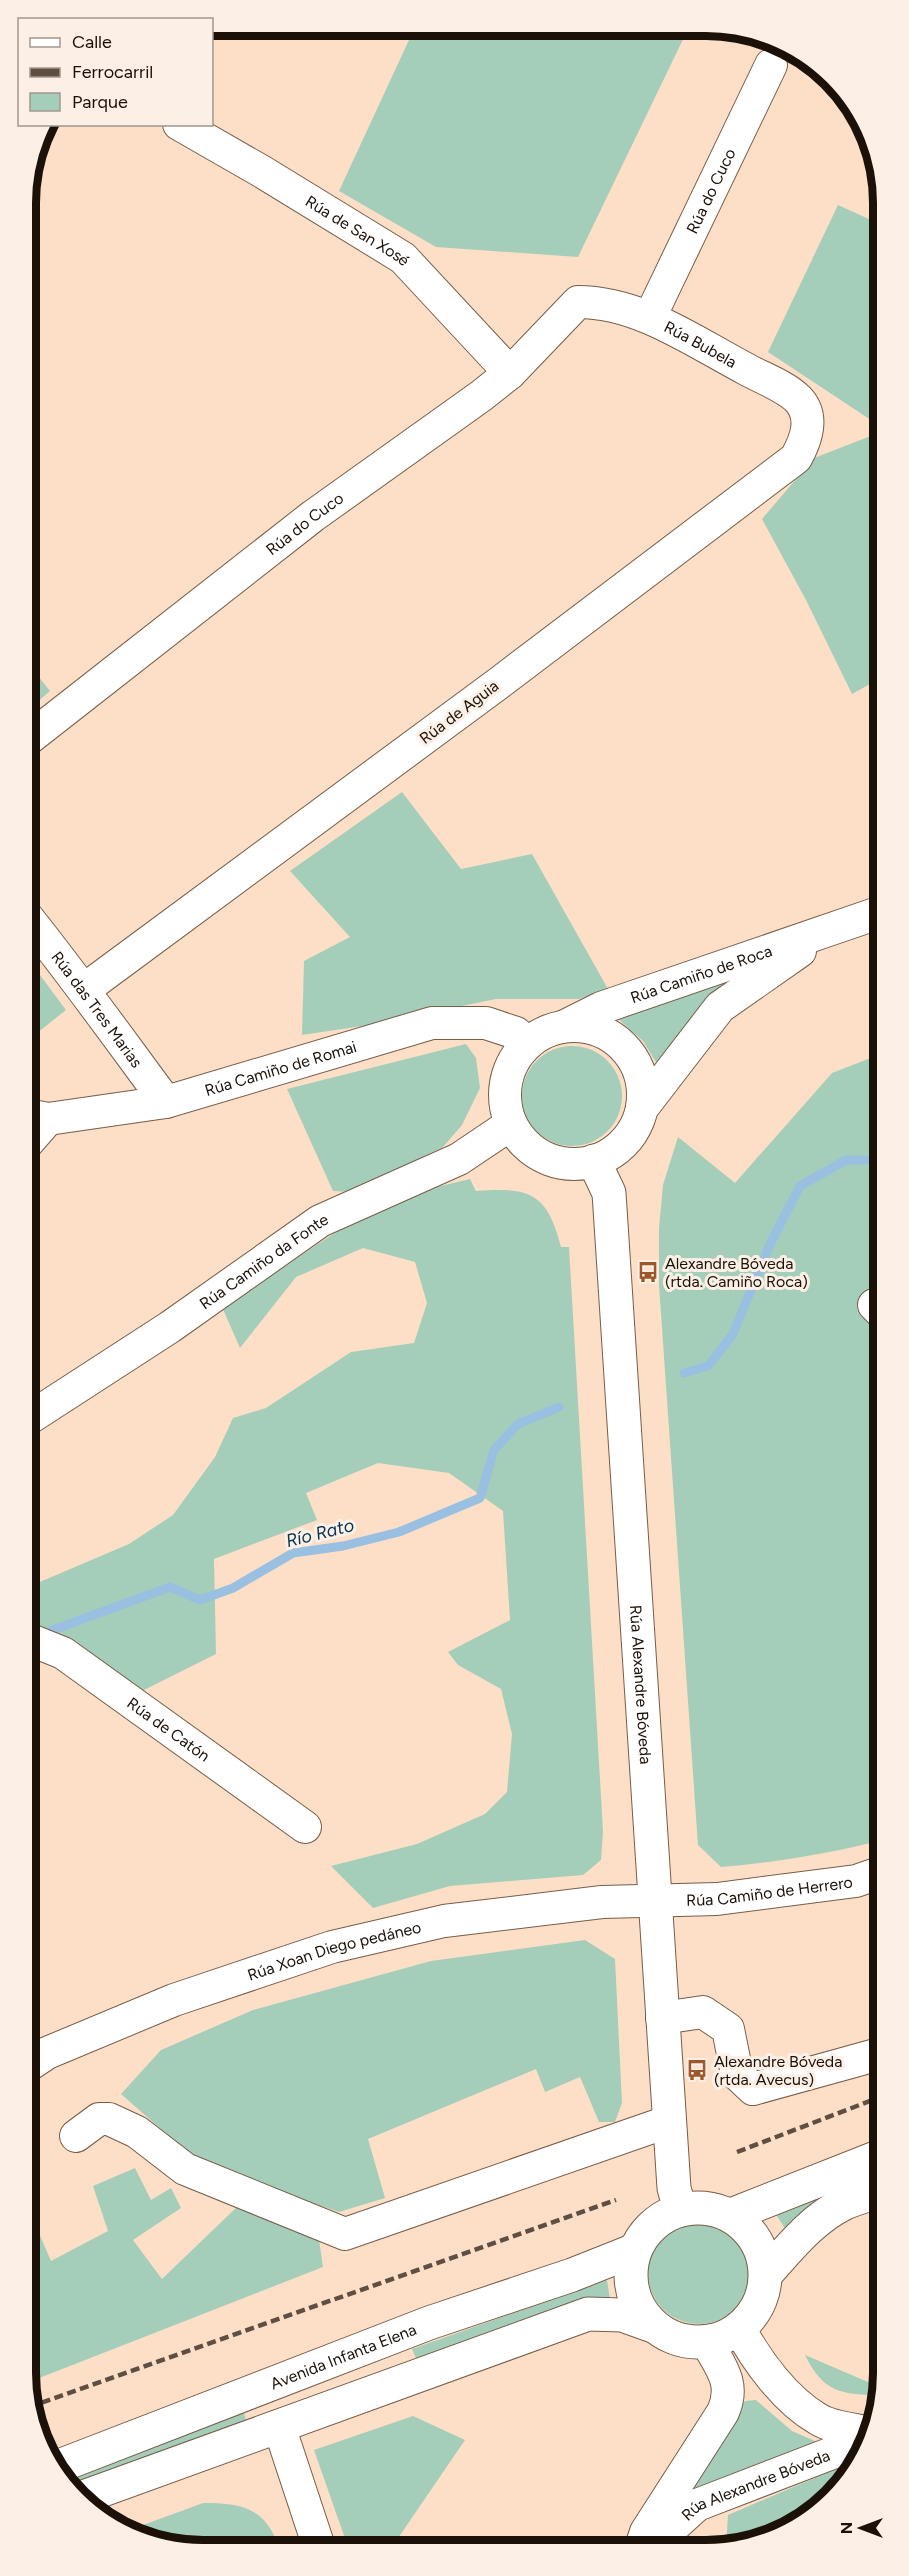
<svg xmlns="http://www.w3.org/2000/svg" width="909" height="2576" font-family="Figtree,sans-serif">
  <style>
    .green { fill: #a4ceb9 }
    .lines { fill: none; stroke-linecap: round; stroke-linejoin: round }
    .stream { stroke: #99bfe1; stroke-width: 9 }
    .street-casing { stroke: #775d48; stroke-width: 34 }
    .secondary-casing { stroke: #775d48; stroke-width: 35 }
    .street { stroke: #fff; stroke-width: 32 }
    .secondary { stroke: #fff; stroke-width: 33 }
    .rail { stroke: #5f4f42; stroke-width: 4.5; stroke-dasharray: 9 4.5; stroke-linecap: butt }
    .labels { text-anchor: middle; dominant-baseline: central; stroke-width: 6; stroke-linejoin: round; paint-order: stroke }
    .street-label { font-size: 16px; fill: #1b1109; stroke: #fcf0e6 }
    .poi-label { font-size: 16px; fill: #1b1109; stroke: #fcf0e6; text-anchor: start }
    .water-label { font-size: 18px; font-style: italic; fill: #053354; stroke: #fcf0e6 }
    .rim { fill: none; stroke: #1b1109; stroke-width: 8 }
  </style>
  <rect width="100%" height="100%" fill="#fddfc7"/>
  <!-- green -->
  <g class="green">
    <path d="M415 27 688 29 578 257 436 247 339 191Z"/>
    <path d="M838 205 880 224V426L768 352Z"/>
    <path d="M880 428 881 678 852 694 806 600 762 519 814 458 876 434Z"/>
    <path d="M27 662 50 691 27 711Z"/>
    <path d="M402 792 461 869 532 854 608 989 579 999H496L369 1025 302 1035 304 961 350 937 290 871Z"/>
    <path d="M28 959 66 1010 27 1041V960Z"/>
    <path d="M741 970 659 1067 643 1041 615 1016Z"/>
    <path d="M466 1044 476 1058 480 1088 462 1125 443 1147 350 1192 333 1191 287 1089Z"/>
    <circle cx="572" cy="1096" r="50"/>
    <path d="M881 1054 882 1840C829 1854 776 1862 721 1867L698 1845 659 1285V1228L663 1185 678 1137 735 1183 832 1073Z"/>
    <path d="M470 1179 476 1191C529 1187 547 1192 561 1247H569L603 1831 601 1860 583 1875 450 1886 373 1908 331 1866 417 1844 485 1814 507 1792 512 1734 501 1689 458 1665 448 1652 510 1620 503 1511 449 1473 378 1463 306 1493 317 1520 214 1559 216 1654 140 1692 28 1623V1587L129 1544 173 1515 215 1457 233 1418 266 1408 351 1352 414 1343 427 1303 415 1262 363 1248 296 1277 240 1348 222 1307 344 1227 403 1195Z"/>
    <path d="M585 1940 615 1959 622 2103 615 2122H599L580 2077 545 2092 536 2069 368 2139 385 2198 339 2212 203 2166 121 2094 161 2050 253 2010 431 1961Z"/>
    <path d="M135 2168 151 2200 171 2188 181 2208 133 2240 162 2279 239 2205 318 2233 323 2267 29 2382V2210L51 2261 108 2231 93 2186Z"/>
    <path d="M819 2192 822 2198 803 2211 786 2230 775 2213Z"/>
    <circle cx="699" cy="2273" r="51"/>
    <path d="M607 2280 610 2299 418 2363 412 2349Z"/>
    <path d="M805 2355 882 2388 881 2395C841 2395 823 2392 805 2355Z"/>
    <path d="M756 2400 792 2431 824 2445 676 2509 738 2409 745 2401Z"/>
    <path d="M243 2410 247 2423 71 2490 64 2480Z"/>
    <path d="M413 2416 465 2440 392 2547H348L314 2450Z"/>
    <path d="M852 2462C841 2507 769 2547 726 2547L728 2515Z"/>
    <path d="M203 2503C241 2503 265 2507 279 2547H169L124 2532Z"/>
  </g>
  <g class="lines">
    <!-- stream -->
    <g class="stream">
      <path d="M684 1373 708 1366 733 1334 770 1244 800 1186 846 1160H881"/>
      <path d="M50 1631 170 1587 200 1600 233 1588 293 1553 343 1546 399 1532 480 1498 494 1450 518 1424 559 1407"/>
    </g>
    <defs>
      <g id="street">
        <path id="s1" d="M179 124 261 171 403 258 510 373"/>
        <path id="s2" d="M650 317 771 65"/>
        <path id="s3" d="M27 740 313 516 481 396 510 373 578 302C639 302 693 341 746 369 762 378 785 386 798 399 815 417 806 440 796 458L499 683 85 989"/>
        <path id="s4" d="M27 917C75 977 120 1040 166 1102"/>
        <circle cx="574" cy="1095" r="69"/>
        <path id="s5" d="M565 1026 601 1008 881 912"/>
        <path d="M643 1107 720 1007 800 951"/>
        <path id="s6" d="M27 1115 48 1119 166 1102 432 1023H486L516 1033 528 1043"/>
        <path d="M27 1143 48 1119"/>
        <path d="M874 1305 882 1313"/>
        <path id="s7" d="M28 1419 170 1327 320 1221 459 1159 511 1124"/>
        <path id="s8" d="M28 1639 63 1653 305 1827"/>
        <path d="M662 2018 703 2012 728 2029 737 2074 753 2089 883 2053"/>
        <path id="s9" d="M29 2065 47 2053 174 2000 332 1947 444 1921 602 1902 717 1899 856 1881 882 1872"/>
        <path d="M76 2136 99 2119H109L137 2132 185 2169 345 2234 670 2121"/>
        <path d="M739 2328C757 2361 785 2400 818 2419 832 2428 855 2429 872 2433"/>
        <path d="M279 2426 319 2547"/>
        <path d="M642 2544 646 2532 723 2412C736 2383 720 2366 706 2341"/>
        <path id="s10" d="M651 2547 697 2505 871 2438"/>
      </g>
      <g id="secondary">
        <path id="s11" d="M594 1161 609 1193 674 2188 680 2210"/>
        <circle cx="698" cy="2275" r="67"/>
        <path d="M731 2215 883 2155"/>
        <path d="M766 2274C789 2249 811 2220 843 2204 855 2198 870 2195 883 2190"/>
        <path id="s12" d="M54 2468 429 2323 572 2275 635 2250"/>
        <path d="M78 2499 588 2314 622 2315 653 2326"/>
      </g>
    </defs>
    <!-- street casing -->
    <use href="#street" class="street-casing"/>
    <!-- secondary casing -->
    <use href="#secondary" class="secondary-casing"/>
    <!-- street -->
    <use href="#street" class="street"/>
    <!-- secondary -->
    <use href="#secondary" class="secondary"/>
    <!-- rail -->
    <g class="rail">
      <path d="M737 2152 883 2096"/>
      <path d="M29 2407 616 2200"/>
    </g>
  </g>
  <!-- icons -->
  <defs>
    <symbol id="bus-bare" viewBox="-9 -9 18 18"><path d="M-5-6H5V4H4V6H2V4H-2V6H-4V4H-5ZM-3.5-4V0h7V-4ZM-3.5 1.2v1.5H-2V1.2ZM2 1.2v1.5H3.5V1.2Z" fill="#9c572b" stroke="#fcf0e6" stroke-width="2.5" paint-order="stroke"/></symbol>
  </defs>
  <g fill-rule="evenodd">
    <use href="#bus-bare" x="633" y="1257" width="30" height="30"/>
    <use href="#bus-bare" x="682" y="2055" width="30" height="30"/>
  </g>
  <g class="labels">
    <!-- street labels -->
    <g class="street-label">
      <text stroke="none"><textPath href="#s2" startOffset="140">Rúa do Cuco</textPath></text>
      <text stroke="none"><textPath href="#s1" startOffset="208">Rúa de San Xosé</textPath></text>
      <text stroke="none"><textPath href="#s3" startOffset="836">Rúa Bubela</textPath></text>
      <text stroke="none"><textPath href="#s3" startOffset="352">Rúa do Cuco</textPath></text>
      <text transform="translate(459 712) rotate(-37)">Rúa de Aguia</text>
      <text stroke="none"><textPath href="#s5" startOffset="146">Rúa Camiño de Roca</textPath></text>
      <text stroke="none"><textPath href="#s4" startOffset="116">Rúa das Tres Marias</textPath></text>
      <text stroke="none"><textPath href="#s6" startOffset="260">Rúa Camiño de Romai</textPath></text>
      <text stroke="none"><textPath href="#s7" startOffset="284">Rúa Camiño da Fonte</textPath></text>
      <text stroke="none"><textPath href="#s11" startOffset="528">Rúa Alexandre Bóveda</textPath></text>
      <text stroke="none"><textPath href="#s8" startOffset="168">Rúa de Catón</textPath></text>
      <text stroke="none"><textPath href="#s9" startOffset="768">Rúa Camiño de Herrero</textPath></text>
      <text stroke="none"><textPath href="#s9" startOffset="327">Rúa Xoan Diego pedáneo</textPath></text>
      <text stroke="none"><textPath href="#s12" startOffset="310">Avenida Infanta Elena</textPath></text>
      <text stroke="none"><textPath href="#s10" startOffset="124">Rúa Alexandre Bóveda</textPath></text>
    </g>
    <!-- poi labels -->
    <g class="poi-label">
      <text x="665" y="1263">Alexandre Bóveda<tspan x="665" dy="18">(rtda. Camiño Roca)</tspan></text>
      <text x="714" y="2061">Alexandre Bóveda<tspan x="714" dy="18">(rtda. Avecus)</tspan></text>
    </g>
    <!-- water labels -->
    <g class="water-label">
      <text transform="translate(320 1533) rotate(-14)">Río Rato</text>
    </g>
  </g>
  <!-- crop -->
  <path d="M0 0H909V2576H0ZM203 36H706A167 167 0 0 1 873 203V2373A167 167 0 0 1 706 2540H203A167 167 0 0 1 36 2373V203A167 167 0 0 1 203 36Z" fill="#fcf0e6" fill-rule="evenodd"/>
  <path class="rim" d="M203 36H706A167 167 0 0 1 873 203V2373A167 167 0 0 1 706 2540H203A167 167 0 0 1 36 2373V203A167 167 0 0 1 203 36Z"/>
  <!-- legend -->
  <rect x="18" y="18" width="195" height="108" fill="#fcf0e6" stroke="#a2978e" stroke-width="1.5"/>
  <rect x="30" y="38" width="30" height="9" fill="#ffffff" stroke="#a2978e" stroke-width="1.5"/>
  <text x="72" y="48" font-size="18" fill="#1b1109">Calle</text>
  <rect x="30" y="68" width="30" height="9" fill="#5f4f42" stroke="#a2978e" stroke-width="1.5"/>
  <text x="72" y="78" font-size="18" fill="#1b1109">Ferrocarril</text>
  <rect x="30" y="93" width="30" height="18" fill="#a4ceb9" stroke="#a2978e" stroke-width="1.5"/>
  <text x="72" y="108" font-size="18" fill="#1b1109">Parque</text>
  <!-- north arrow -->
  <g transform="translate(861 2528) rotate(270)" stroke="#fcf0e6" stroke-width="4.5" paint-order="stroke">
  <path d="M0-4.5L10 22L0 15L-10 22Z" fill="#1b1109"/>
  <text y="-9" font-size="16" font-weight="bold" text-anchor="middle" fill="#1b1109">N</text>
  </g>
</svg>
